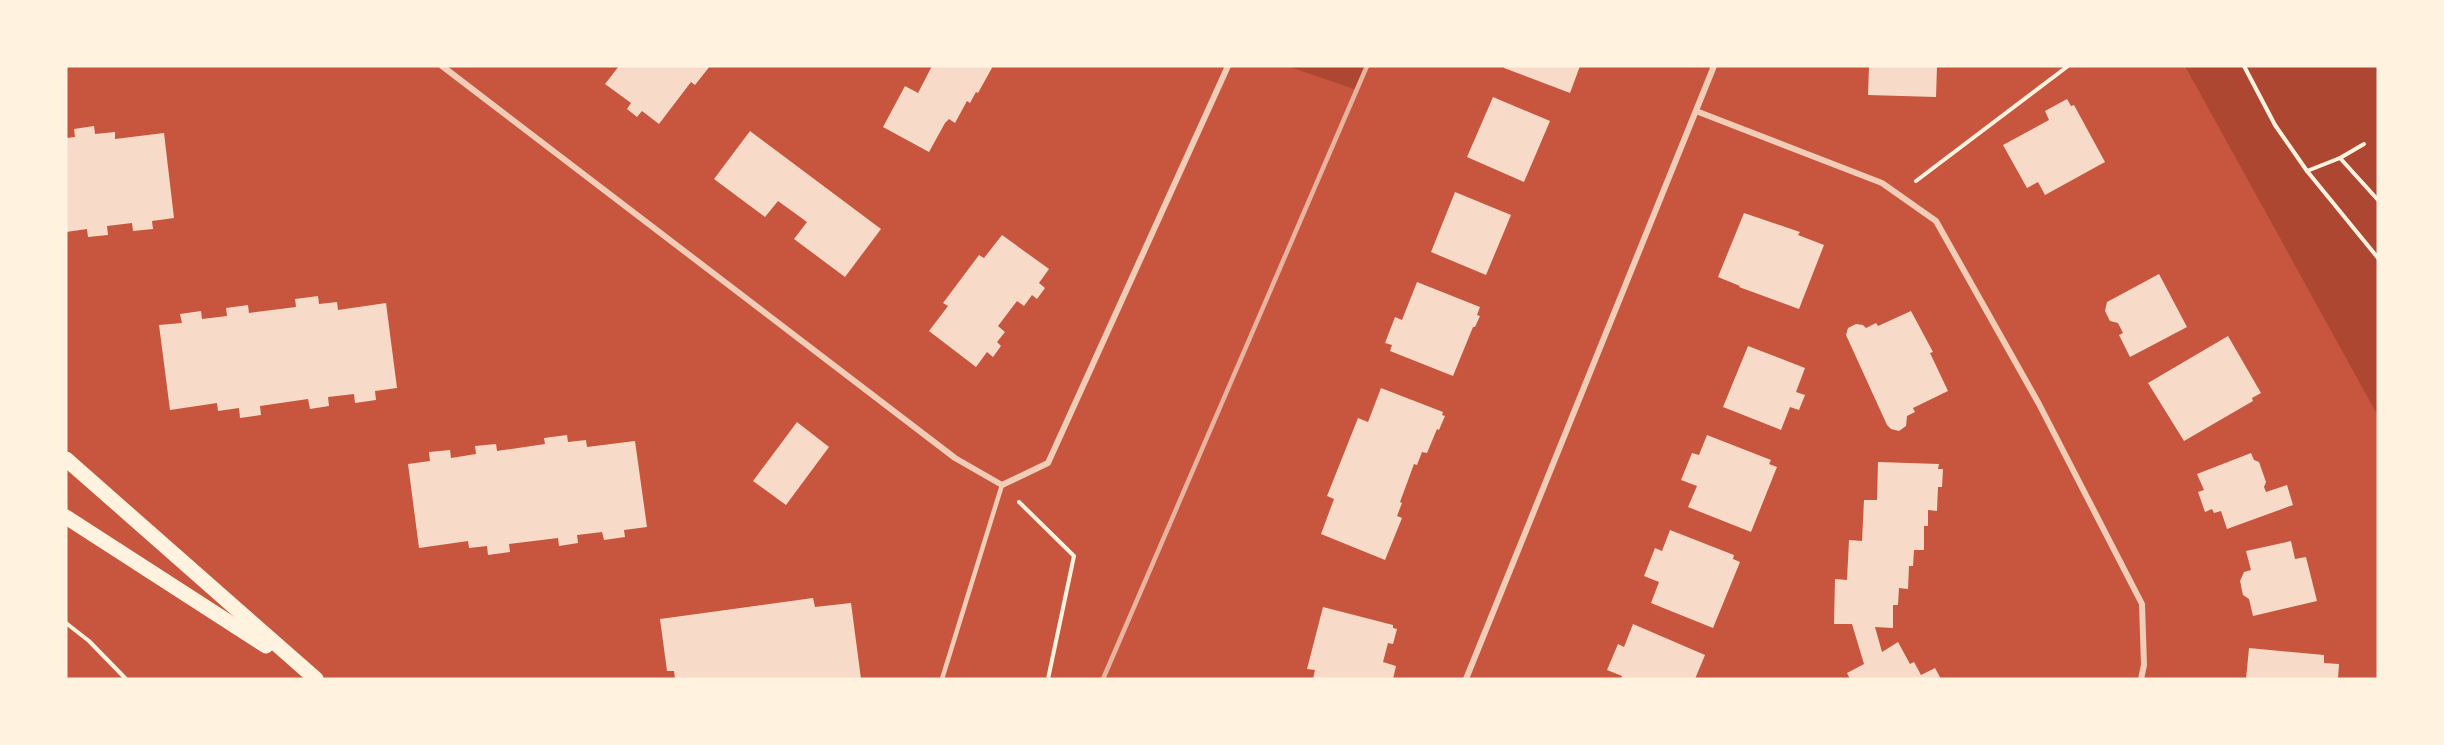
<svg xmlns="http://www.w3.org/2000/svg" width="2444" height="745" font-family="'Fira Sans',sans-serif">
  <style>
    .green { fill: #ae4732 }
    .building { fill: #f7dbc8 }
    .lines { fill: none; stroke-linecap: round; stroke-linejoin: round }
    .path { stroke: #fff3e0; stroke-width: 4 }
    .service { stroke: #f1ccb7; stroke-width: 4.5 }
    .minor { stroke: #f1ccb7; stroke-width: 6 }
    .primary { stroke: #fff3e0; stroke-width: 15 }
    .rail { stroke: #e9b49f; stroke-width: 4.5 }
  </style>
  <rect width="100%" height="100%" fill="#c8553d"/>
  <!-- green -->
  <g class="green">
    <path d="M1287 66H1367L1357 90Z"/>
    <path d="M2185 66H2378V416Z"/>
  </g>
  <!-- building -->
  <g class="building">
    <path d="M619 66H710L695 85 691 82 659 124 642 111 637 117 627 109 631 103 605 84Z"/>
    <path d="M932 66H993L978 93 976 92 970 103 967 101 955 123 949 119 945 123 929 152 883 127 905 86 918 93Z"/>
    <path d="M1505 66H1580L1570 93 1504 68Z"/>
    <path d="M1869 66H1937L1936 97 1868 95Z"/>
    <path d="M1493 97 1550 121 1524 182 1467 157Z"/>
    <path d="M2067 99 2071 106 2074 105 2105 162 2045 195 2038 182 2027 188 2003 145 2049 120 2045 111Z"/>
    <path d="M94 126 95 134 115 132V139L164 133 174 218 152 221 153 229 133 231 132 223 107 226 108 235 88 237 87 229 66 232V138L75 137 74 129Z"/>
    <path d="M750 131 881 229 845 277 794 239 807 222 778 201 765 217 714 179Z"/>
    <path d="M1455 192 1511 215 1486 275 1431 252Z"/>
    <path d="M1744 213 1800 232 1798 235 1824 245 1799 309 1739 287 1740 286 1718 277Z"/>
    <path d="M1002 235 1049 269 1039 283 1045 288 1037 299 1032 295 1024 306 1017 301 998 326 1005 332 997 342 1001 346 993 357 987 352 976 367 929 331 948 306 943 303 979 255 984 258Z"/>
    <path d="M2159 274 2187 327 2130 357 2119 335 2123 333 2118 323 2110 321 2105 311 2107 302Z"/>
    <path d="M1417 282 1480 307 1477 315 1480 316 1475 327H1473L1453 376 1390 351 1392 345 1385 343 1395 317 1402 320Z"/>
    <path d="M318 296 319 304 337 302 338 310 386 303 397 388 375 391 376 400 355 403 354 394 328 397 329 406 310 409 308 399 260 406 261 415 240 418 239 408 218 411 217 403 170 410 159 325 182 323 180 314 201 311 202 319 227 316 226 308 248 305 249 313 296 307 295 299Z"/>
    <path d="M1911 311 1933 352 1930 353 1948 391 1913 408 1915 412 1907 416 1906 426 1899 431 1891 429 1887 425 1846 335 1848 328 1856 324 1863 325 1866 328 1876 323 1878 326Z"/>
    <path d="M2228 336 2261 393 2252 398 2253 401 2184 441 2148 383Z"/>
    <path d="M1748 346 1805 368 1796 392 1805 395 1799 410 1790 407 1781 430 1723 407Z"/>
    <path d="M1381 388 1443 412 1442 415 1445 416 1439 430 1437 429 1427 453 1422 452 1417 465 1414 464 1400 502 1402 503 1397 516 1402 518 1385 560 1321 534 1334 499 1327 496 1358 418 1368 422Z"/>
    <path d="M797 422 829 447 786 505 753 481Z"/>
    <path d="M567 435 568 442 586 440 587 447 635 441 647 527 624 530 625 537 604 540 602 532 577 535 578 543 559 546 558 538 509 544 510 552 488 555 487 546 469 548 468 541 419 548 408 464 430 461 429 452 450 450 451 458 476 454 475 446 496 444 497 451 545 444 544 438Z"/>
    <path d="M1707 435 1771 460 1769 464 1777 467 1751 532 1688 507 1697 486 1681 480 1692 453 1699 455Z"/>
    <path d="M2251 453 2254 460 2259 462 2266 482 2264 487 2266 492 2287 485 2293 505 2227 529 2221 511 2214 513 2212 509 2205 512 2198 492 2204 490 2197 474Z"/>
    <path d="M1878 462 1939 464 1938 469H1943L1942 487H1938L1937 511 1928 510V526H1924V550H1914L1913 566H1909L1908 589 1899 588 1898 605H1893V628L1875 627 1882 652 1898 642 1910 664 1914 662 1921 675 1935 668 1941 679H1850L1847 673 1864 664 1852 624H1834L1835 579 1847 580 1849 540 1862 541 1864 500H1877Z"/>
    <path d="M1670 530 1734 555 1733 559 1740 562 1713 628 1651 603 1659 582 1644 576 1655 548 1662 551Z"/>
    <path d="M2291 541 2295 559 2306 557 2317 601 2253 616 2249 599 2243 595 2240 581 2244 572 2251 570 2246 551Z"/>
    <path d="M813 598 815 607 851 603 861 679H675L674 671H667L660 619Z"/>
    <path d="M1323 607 1393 625V628L1397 629 1393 644 1388 643 1383 662 1396 666 1393 679H1313L1315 670 1307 669Z"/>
    <path d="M1633 624 1705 655 1695 679H1621L1622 676 1607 670 1618 644 1624 647Z"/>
    <path d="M2249 648 2324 655V663L2339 664 2338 679H2246Z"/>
  </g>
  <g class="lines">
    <!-- path -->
    <g class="path">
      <path d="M2244 66 2275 125 2307 171 2378 258"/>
      <path d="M2364 144 2340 158 2378 200"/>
      <path d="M2307 171 2340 158"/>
      <path d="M1916 181 2068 66"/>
      <path d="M1019 502 1074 556 1048 679"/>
      <path d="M66 623 89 641 126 679"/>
    </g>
    <!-- service -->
    <path class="service" d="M942 679 1002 485"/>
    <!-- minor -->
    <g class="minor">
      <path d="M442 66 955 458 1002 485 1048 463 1228 66"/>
      <path d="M1696 111 1882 183 1936 221 2039 404 2142 604 2144 665 2141 679"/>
      <path d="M1466 679 1714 66"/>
    </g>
    <!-- primary -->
    <g class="primary">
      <path d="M66 459 316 679"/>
      <path d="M66 517 266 646"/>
    </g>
    <!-- rail -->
    <path class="rail" d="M1103 679 1367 66"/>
  </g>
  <!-- border -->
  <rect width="2444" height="745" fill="none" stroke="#fff3e0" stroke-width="135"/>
</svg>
